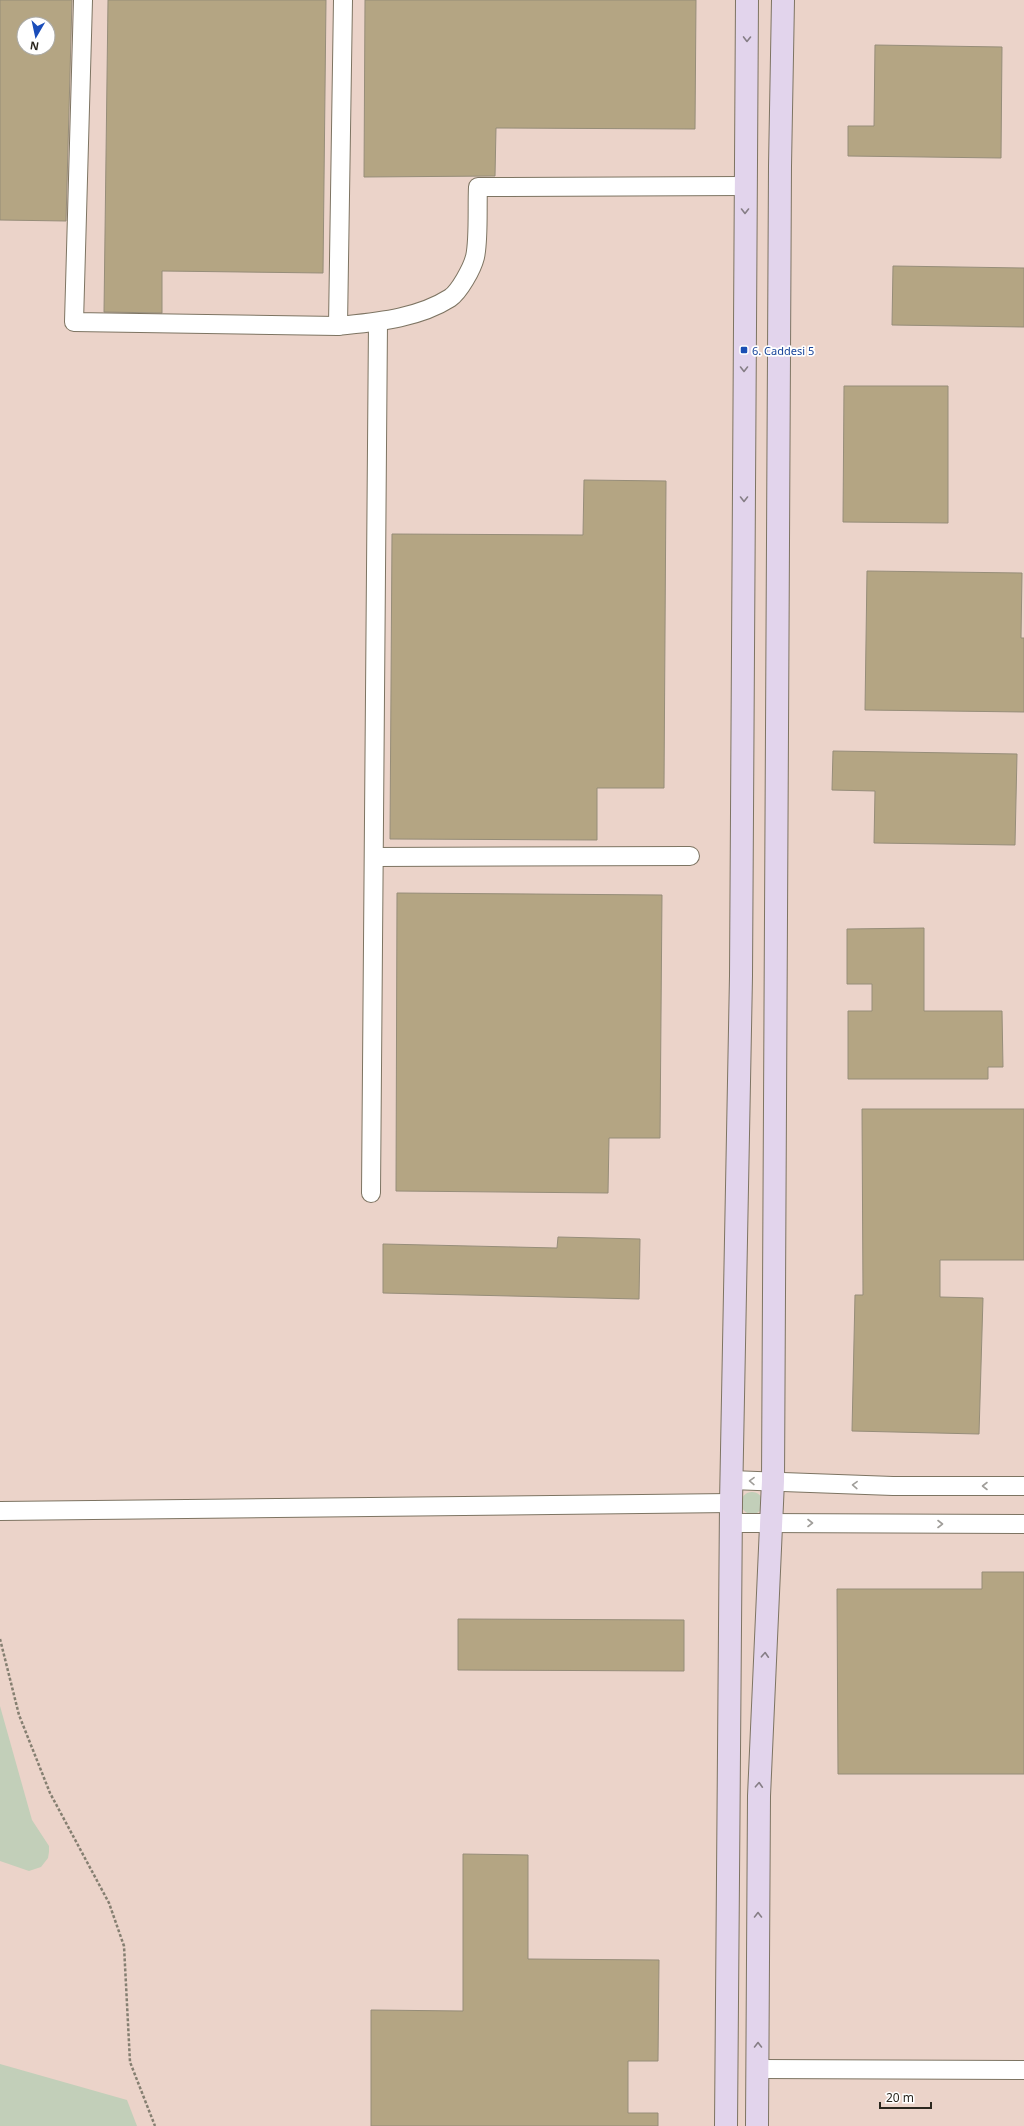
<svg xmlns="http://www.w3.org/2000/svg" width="1024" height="2126" font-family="'Noto Sans',sans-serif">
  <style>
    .industrial { fill: #ebd3c9; fill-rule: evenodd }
    .green { fill: #c2cfb9 }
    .building { fill: #b4a583; stroke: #968d79; fill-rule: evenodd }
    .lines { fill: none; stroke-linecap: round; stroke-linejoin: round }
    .street-casing { stroke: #7d7462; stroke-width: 20 }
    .secondary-casing { stroke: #7d7462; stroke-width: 24 }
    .path { stroke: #857f71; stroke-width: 2.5; stroke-dasharray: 3 2; stroke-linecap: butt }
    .street { stroke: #fff; stroke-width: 18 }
    .secondary { stroke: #e2d4ec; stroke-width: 22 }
    .oneway { stroke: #867e86 }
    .oneway2 { stroke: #a09e9a }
    .transit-dot { fill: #1a4fb4; stroke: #fff; stroke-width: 1.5 }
    .labels { text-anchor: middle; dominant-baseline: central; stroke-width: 3.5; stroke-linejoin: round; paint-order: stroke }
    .transit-label { font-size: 11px; fill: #164399; stroke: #fff; text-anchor: start }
  </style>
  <rect width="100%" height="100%" fill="#ebe2cd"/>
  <!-- industrial -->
  <path class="industrial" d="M0 0H1024V2126H0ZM24 24H48V48H24Z"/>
  <!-- green -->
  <g class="green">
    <circle cx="752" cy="1503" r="11"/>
    <path d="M0 1706 32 1820 49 1846V1852L48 1858 41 1867 29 1871 0 1861Z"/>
    <path d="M0 2064 127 2100 137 2126H0Z"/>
  </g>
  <!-- building -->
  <g class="building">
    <path d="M0 0H72L66 221 0 220ZM24 24H48V48H24Z"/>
    <path d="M108 0H326L323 273 162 271V313L104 312Z"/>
    <path d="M365 0H696L695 129 496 128 495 176 364 177Z"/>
    <path d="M875 45 1002 47 1001 158 848 156V126H874Z"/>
    <path d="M893 266 1024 268V327L892 325Z"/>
    <path d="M844 386H948V523L843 522Z"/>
    <path d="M584 480 666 481 664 788H597V840L390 839 392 534 583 535Z"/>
    <path d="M867 571 1022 573 1021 638H1024V712L865 710Z"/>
    <path d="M833 751 1017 754 1015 845 874 843 875 791 832 790Z"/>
    <path d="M397 893 662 895 660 1138H609L608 1193 396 1191Z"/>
    <path d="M924 928V1011H1002L1003 1067H988V1079H848V1011H872V984H847V929Z"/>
    <path d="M862 1109H1024V1260H940V1297L983 1298 979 1434 852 1431 855 1295H863Z"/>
    <path d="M558 1237 640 1239 639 1299 383 1293V1244L557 1248Z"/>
    <path d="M982 1572H1024V1774H838L837 1589H982Z"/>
    <path d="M458 1619 684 1620V1671L458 1670Z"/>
    <path d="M463 1854 528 1855V1959L659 1960 658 2061H628V2113H658V2126H371V2010L463 2011Z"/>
  </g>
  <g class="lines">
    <defs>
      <g id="street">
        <path d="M83 0 74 322 338 326C375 322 417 319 450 298 459 292 472 269 475 257 479 240 477 206 478 187L745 186"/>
        <path d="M338 326 343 0"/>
        <path d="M374 857 690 856"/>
        <path d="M371 1193 378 322"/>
        <path d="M731 1480 893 1486H1024"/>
        <path d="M0 1511 731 1503"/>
        <path d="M731 1523 1024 1524"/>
        <path d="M758 2069 1024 2070"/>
      </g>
      <g id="secondary">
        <path d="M726 2126 731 1503 741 976 747 0"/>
        <path d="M757 2126 759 1796 773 1481 780 166 783 0"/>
      </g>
    </defs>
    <!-- street casing -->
    <use href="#street" class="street-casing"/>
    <!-- secondary casing -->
    <use href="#secondary" class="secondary-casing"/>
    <!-- path -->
    <path class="path" d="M0 1639 19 1715 50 1793 109 1903 124 1946 130 2062 155 2126"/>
    <!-- street -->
    <use href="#street" class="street"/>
    <!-- secondary -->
    <use href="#secondary" class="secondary"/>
  </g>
  <!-- one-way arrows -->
  <defs><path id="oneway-chevron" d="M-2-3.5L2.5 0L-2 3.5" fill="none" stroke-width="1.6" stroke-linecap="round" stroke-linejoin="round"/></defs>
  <g class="oneway">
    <use href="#oneway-chevron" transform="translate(747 39) rotate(91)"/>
    <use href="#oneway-chevron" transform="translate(745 211) rotate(90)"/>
    <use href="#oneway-chevron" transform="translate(744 369) rotate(90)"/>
    <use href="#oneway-chevron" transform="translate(744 499) rotate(90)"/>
    <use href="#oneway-chevron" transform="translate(765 1655) rotate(-87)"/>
    <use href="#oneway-chevron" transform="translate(759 1785) rotate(-87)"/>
    <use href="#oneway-chevron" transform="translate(758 1915) rotate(-90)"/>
    <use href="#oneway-chevron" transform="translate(758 2045) rotate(-90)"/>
  </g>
  <g class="oneway2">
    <use href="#oneway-chevron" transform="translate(752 1481) rotate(-179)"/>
    <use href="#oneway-chevron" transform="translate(855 1485) rotate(-178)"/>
    <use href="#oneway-chevron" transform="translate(985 1486) rotate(180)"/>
    <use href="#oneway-chevron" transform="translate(810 1523)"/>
    <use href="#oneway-chevron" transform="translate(940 1524)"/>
  </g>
  <!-- markers -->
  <rect class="transit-dot" x="740" y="346" width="8" height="8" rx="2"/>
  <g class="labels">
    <!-- transit labels -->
    <g class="transit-label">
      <text x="752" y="350">6. Caddesi 5</text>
    </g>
  </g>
  <!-- north arrow -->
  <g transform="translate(36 36) rotate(189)"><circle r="19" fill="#ffffff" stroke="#aaa9a5"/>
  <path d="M0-3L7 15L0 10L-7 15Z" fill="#1a4dba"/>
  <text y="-6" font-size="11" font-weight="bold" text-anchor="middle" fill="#2b271f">N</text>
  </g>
  <!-- scale -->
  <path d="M880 2102v6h51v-6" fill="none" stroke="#2b271f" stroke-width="2"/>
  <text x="886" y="2102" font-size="12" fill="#2b271f" stroke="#ffffff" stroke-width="3" paint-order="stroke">20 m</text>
</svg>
